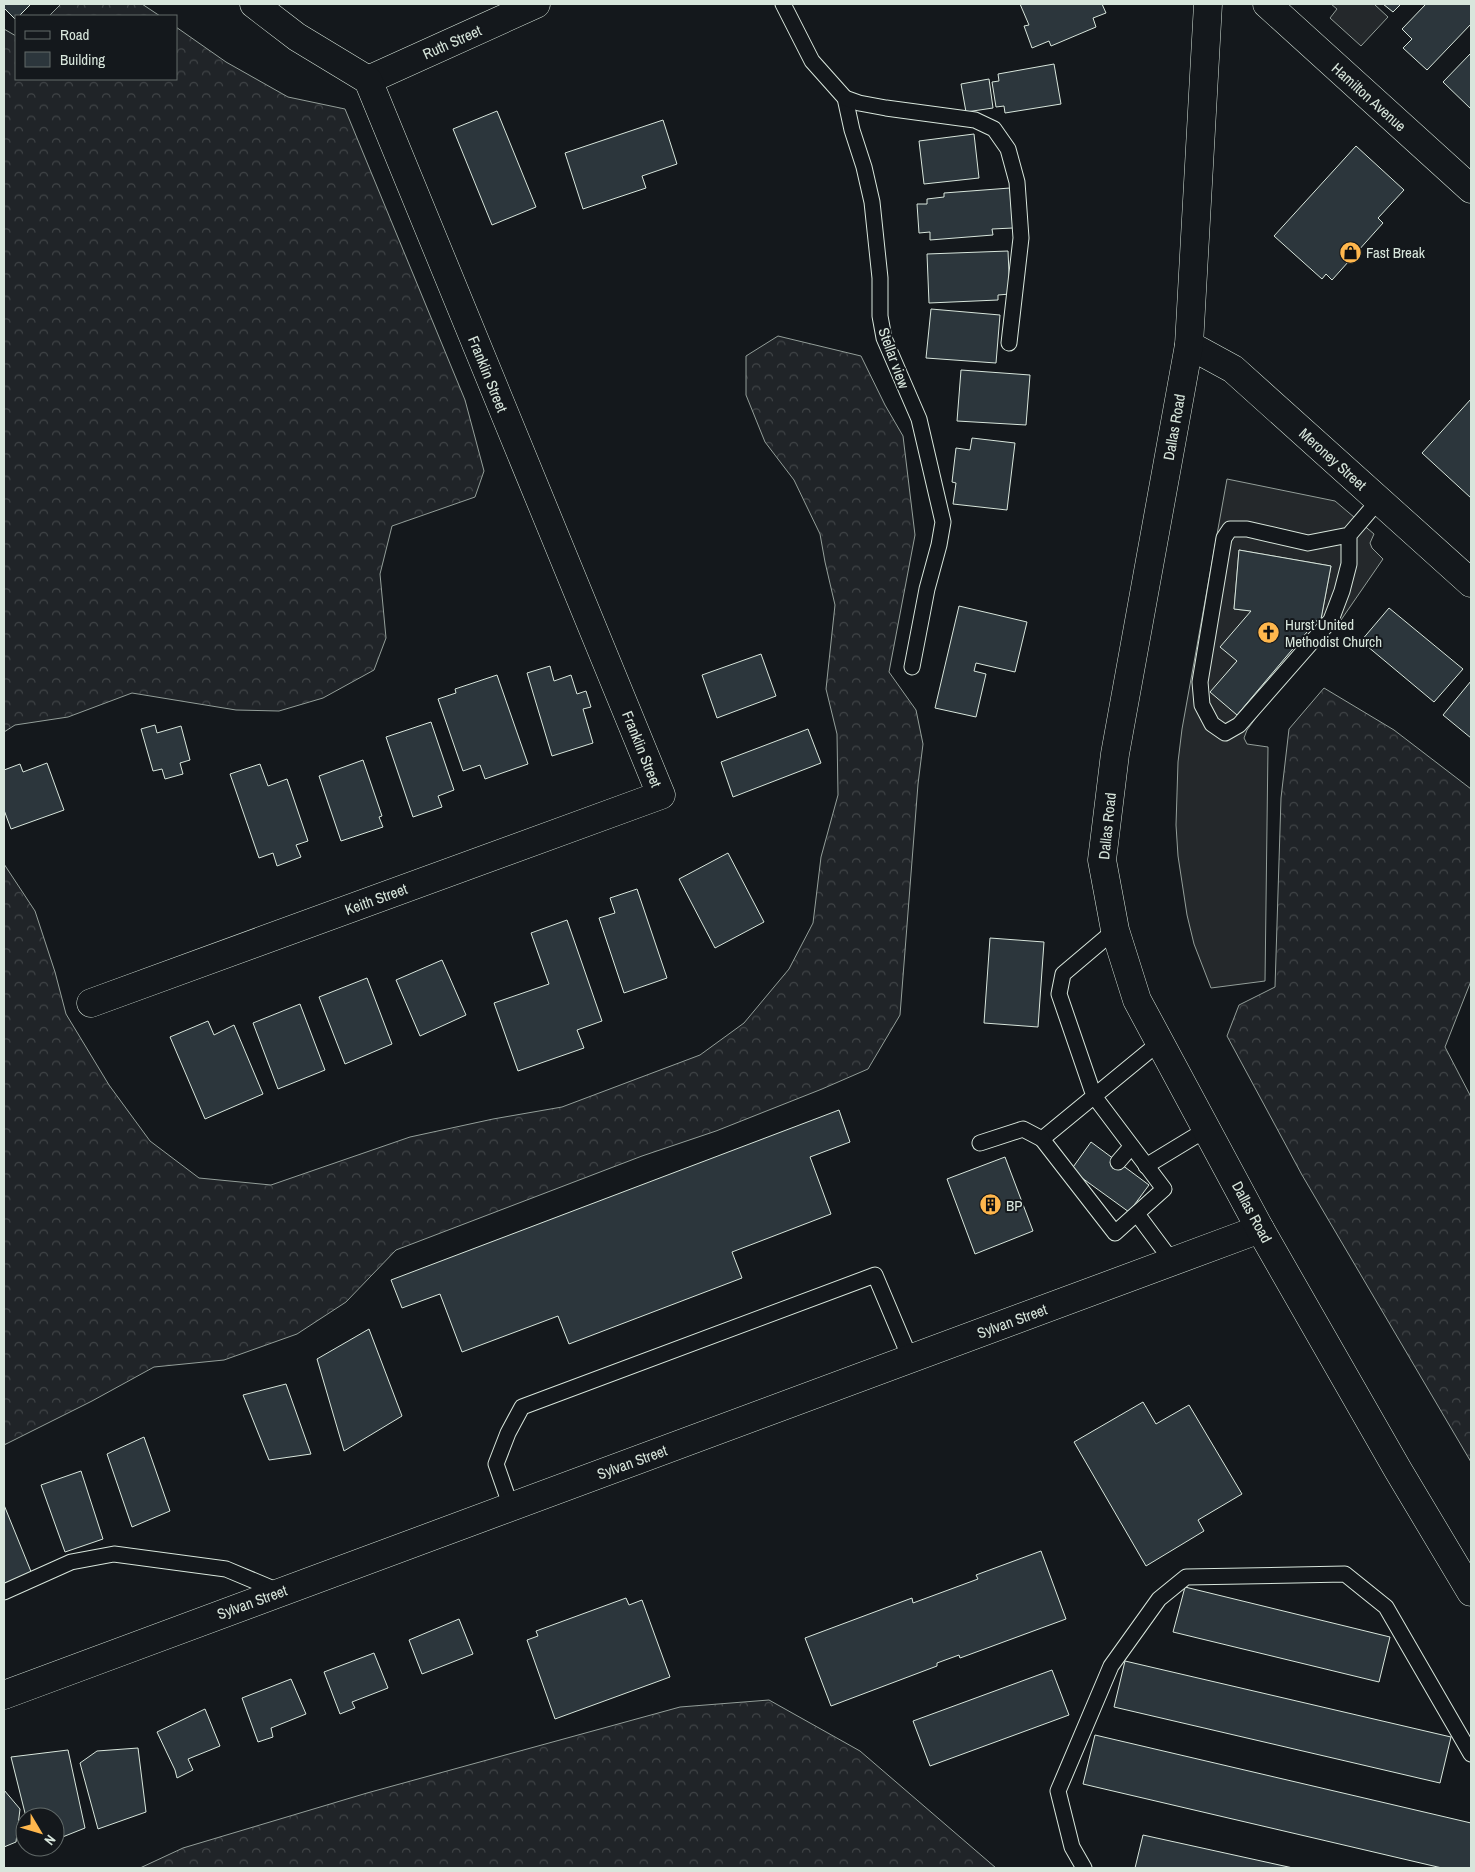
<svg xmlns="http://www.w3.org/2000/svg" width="1475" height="1872" font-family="'Archivo Narrow',sans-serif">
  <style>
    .forest { fill: url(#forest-crowns); stroke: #939e99 }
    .parking { fill: #24282b; stroke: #939e99; fill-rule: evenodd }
    .building { fill: #2c363c; stroke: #d8e6dc }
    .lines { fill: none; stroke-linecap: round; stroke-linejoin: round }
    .lane-casing { stroke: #d8e6dc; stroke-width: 17 }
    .street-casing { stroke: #d8e6dc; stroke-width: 29 }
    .secondary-casing { stroke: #d8e6dc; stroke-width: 29 }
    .lane { stroke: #14181c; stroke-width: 15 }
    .street { stroke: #14181c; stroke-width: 28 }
    .secondary { stroke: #14181c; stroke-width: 28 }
    .labels { text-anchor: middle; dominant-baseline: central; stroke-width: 4; stroke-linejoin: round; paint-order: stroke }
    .street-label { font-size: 15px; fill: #d8e6dc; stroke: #14181c }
    .poi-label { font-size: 15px; fill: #d8e6dc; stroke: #14181c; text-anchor: start }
  </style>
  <defs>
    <pattern id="forest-crowns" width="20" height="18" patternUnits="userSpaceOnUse" patternTransform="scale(1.25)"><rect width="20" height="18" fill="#202428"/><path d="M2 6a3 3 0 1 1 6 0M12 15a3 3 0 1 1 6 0" fill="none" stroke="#404447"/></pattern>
  </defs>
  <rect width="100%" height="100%" fill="#14181c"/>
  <!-- forest -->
  <g class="forest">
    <path d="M61 4H142L160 16H49Z"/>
    <path d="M176 27 226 62 288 97 345 109 465 400 484 471 475 497 392 526 380 574 386 638 374 670 323 698 279 711 236 710 132 693 68 717 15 725 4 732V29L16 36V79H176Z"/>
    <path d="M778 336 861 356 885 405 903 436 915 535 889 672 916 710 923 744 918 784 900 1015 868 1069 822 1089 716 1131 642 1156 396 1250 346 1302 297 1334 224 1360 154 1367 92 1401 4 1445V864L35 911 55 972 66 1014 109 1085 150 1141 199 1178 271 1185 410 1137 493 1119 562 1107 700 1055 744 1023 789 969 813 923 821 857 838 795 837 734 826 689 835 605 825 562 820 534 794 480 765 442 746 395V356Z"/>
    <path d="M1324 688 1394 730 1471 789V981L1445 1047 1471 1097V1462L1302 1175 1227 1036 1239 1005 1275 987 1281 798 1289 729Z"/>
    <path d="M769 1700 860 1751 996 1868H140L183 1848 367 1793 680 1707Z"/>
  </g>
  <!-- parking -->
  <g class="parking">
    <path d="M1331 4H1374L1388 17 1361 46 1330 18 1337 9Z"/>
    <path d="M1227 479 1335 501 1374 534 1370 543 1372 548 1383 559 1341 620 1263 708 1247 730 1244 738 1247 744 1268 747 1265 981 1211 988 1194 944 1187 915 1178 856 1176 825 1178 762 1182 729ZM1239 550 1331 566 1321 619H1318L1237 714 1211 692 1237 661 1251 611 1234 609Z"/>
  </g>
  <!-- building -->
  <g class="building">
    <path d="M4 4H31L19 16H16V20L4 8Z"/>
    <path d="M1020 4H1102L1106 13 1093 18 1096 27 1051 46 1049 41 1032 48 1024 26 1029 25Z"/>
    <path d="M1383 4H1401L1393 12Z"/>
    <path d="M1426 4H1471V24L1427 70 1403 48 1412 39 1402 29Z"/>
    <path d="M1471 53V109L1443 82Z"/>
    <path d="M1054 64 1061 104 1005 113 1004 106 996 107 992 82 999 81 998 74Z"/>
    <path d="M989 79 993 108 966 112 961 84Z"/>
    <path d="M497 111 536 207 492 225 453 129Z"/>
    <path d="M663 120 677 164 642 176 646 188 583 209 565 153Z"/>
    <path d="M974 134 979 178 924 184 919 141Z"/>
    <path d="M1356 146 1404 190 1378 218 1383 223 1332 280 1326 274 1322 279 1274 236Z"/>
    <path d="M1010 188 1013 228 992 229 993 235 930 240V232L919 233 917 204H927V199L944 197V193Z"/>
    <path d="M1008 251 1010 294 998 295V300L929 303 927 254Z"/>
    <path d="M931 309 1000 315 996 363 926 358Z"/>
    <path d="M961 370 1030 375 1026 425 957 421Z"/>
    <path d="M1471 399V498L1422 453Z"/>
    <path d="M972 438 1015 443 1007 510 953 504 956 483 952 482 956 448 970 450Z"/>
    <path d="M1239 550 1331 566 1321 619H1318L1237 715 1210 692 1237 661 1220 647 1251 611 1234 609Z"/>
    <path d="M959 606 1027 622 1015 672 976 663 974 671 986 674 976 717 935 708Z"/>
    <path d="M1389 608 1463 669 1434 702 1361 641Z"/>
    <path d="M761 654 776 696 717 718 702 675Z"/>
    <path d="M550 666 554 681 571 675 577 694 586 691 591 707 583 709 593 743 552 756 527 673Z"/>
    <path d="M497 675 528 764 485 779 480 765 463 771 438 699 456 693 455 689Z"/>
    <path d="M1471 681V738L1443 715Z"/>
    <path d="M431 722 454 790 438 796 442 807 413 817 386 737Z"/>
    <path d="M155 725 157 733 181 726 190 760 180 763 183 774 165 779 162 769 153 771 141 729Z"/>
    <path d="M808 729 821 763 733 797 721 762Z"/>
    <path d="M363 760 382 816 379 817 383 827 341 841 319 776Z"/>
    <path d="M47 763 64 810 11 829 4 810V770L20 764 23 772Z"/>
    <path d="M260 764 268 786 287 779 308 841 296 845 301 857 277 866 273 853 259 858 230 774Z"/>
    <path d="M728 853 764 922 715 948 679 879Z"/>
    <path d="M637 889 667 978 624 993 599 918 615 913 610 898Z"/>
    <path d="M567 920 602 1021 577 1030 584 1048 518 1071 494 1003 549 984 531 933Z"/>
    <path d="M990 938 1044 942 1038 1027 984 1023Z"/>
    <path d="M442 960 466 1015 420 1036 396 980Z"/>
    <path d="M367 978 392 1044 345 1064 319 997Z"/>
    <path d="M300 1004 325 1070 278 1089 253 1023Z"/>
    <path d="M208 1021 214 1035 234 1025 263 1094 205 1119 170 1037Z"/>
    <path d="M839 1110 850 1142 810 1157 831 1214 732 1252 742 1278 569 1344 558 1316 462 1352 440 1294 402 1308 391 1280Z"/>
    <path d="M1091 1142 1149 1185 1129 1212 1071 1170Z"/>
    <path d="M1005 1157 1033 1231 975 1254 947 1179Z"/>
    <path d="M369 1329 402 1416 344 1451 317 1359Z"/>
    <path d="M286 1384 311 1454 269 1460 243 1395Z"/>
    <path d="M1143 1402 1156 1424 1189 1405 1242 1494 1198 1520 1204 1531 1146 1566 1074 1442Z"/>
    <path d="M144 1437 170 1511 132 1527 107 1454Z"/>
    <path d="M81 1471 103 1539 65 1552 41 1485Z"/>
    <path d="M4 1505 32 1574 4 1584Z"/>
    <path d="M1041 1551 1066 1619 960 1658 959 1655 937 1663V1666L831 1706 805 1638 912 1598 913 1603 978 1579 976 1575Z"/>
    <path d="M1185 1587 1390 1637 1379 1682 1173 1632Z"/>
    <path d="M626 1598 629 1605 642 1600 670 1677 555 1719 527 1640 538 1636 536 1631Z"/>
    <path d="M459 1619 473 1654 422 1674 409 1640Z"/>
    <path d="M374 1653 388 1688 352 1702 355 1708 340 1714 324 1672Z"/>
    <path d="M1125 1661 1451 1737 1440 1783 1114 1707Z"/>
    <path d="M1052 1670 1069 1715 930 1766 913 1721Z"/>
    <path d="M291 1679 306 1714 271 1728 273 1737 258 1742 242 1698Z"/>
    <path d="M205 1709 220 1746 188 1759 193 1770 177 1778 175 1770 157 1732Z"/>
    <path d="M1095 1735 1471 1823V1868H1442L1083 1784Z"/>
    <path d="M138 1748 146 1812 98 1829 80 1763 97 1751Z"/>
    <path d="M68 1750 85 1828 55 1840V1817H26L11 1757Z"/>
    <path d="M4 1790 20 1809 16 1842 4 1847Z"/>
    <path d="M1143 1835 1293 1868H1135Z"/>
  </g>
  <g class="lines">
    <defs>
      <g id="lane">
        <path d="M783 4 812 61 845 98 852 130 864 167 872 202 880 278V316L884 338 919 419 943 522 939 545 927 589 912 667"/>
        <path d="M845 98 859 103 886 108 975 120 994 129 1008 149 1017 182 1021 238 1009 343"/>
        <path d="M1349 535V564L1342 591 1331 620 1239 725 1225 733 1212 724 1202 705 1200 682 1224 538 1230 529H1247L1308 543 1349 535 1379 500"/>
        <path d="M1115 930 1063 974 1059 994 1094 1096 1164 1189 1115 1233 1042 1139 1160 1042"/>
        <path d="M980 1143 1023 1129 1042 1139"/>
        <path d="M1118 1162 1131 1147"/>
        <path d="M1146 1166 1207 1129"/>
        <path d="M1137 1214 1172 1261"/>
        <path d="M511 1507 496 1464 508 1433 522 1407 875 1275 910 1358"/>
        <path d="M4 1592 71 1562 114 1554 226 1569 281 1592"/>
        <path d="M1084 1868 1072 1847 1058 1791 1111 1666 1159 1599 1186 1577 1345 1574 1386 1607 1471 1754"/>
      </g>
      <g id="street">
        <path d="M1267 4 1471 189"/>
        <path d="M368 80 536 4"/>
        <path d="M1189 345 1233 369 1471 583"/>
        <path d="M91 1003 661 795 368 80 297 37 254 4"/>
        <path d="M4 1695 1260 1229"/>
      </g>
      <path id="secondary" d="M1208 4 1189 345 1115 754 1102 860 1115 930 1137 1000 1260 1229 1398 1470 1471 1592"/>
    </defs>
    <!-- lane casing -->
    <use href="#lane" class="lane-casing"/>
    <!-- street casing -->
    <use href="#street" class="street-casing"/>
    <!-- secondary casing -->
    <use href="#secondary" class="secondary-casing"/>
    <!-- lane -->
    <use href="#lane" class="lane"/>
    <!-- street -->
    <use href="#street" class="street"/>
    <!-- secondary -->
    <use href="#secondary" class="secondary"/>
  </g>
  <!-- icons -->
  <defs>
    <symbol id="shop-disc" viewBox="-11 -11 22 22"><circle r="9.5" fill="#ffb74d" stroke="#14181c"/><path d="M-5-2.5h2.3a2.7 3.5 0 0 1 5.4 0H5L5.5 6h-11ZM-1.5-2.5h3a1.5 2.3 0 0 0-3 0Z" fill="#111"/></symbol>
    <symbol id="church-disc" viewBox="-11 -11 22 22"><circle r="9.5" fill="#ffb74d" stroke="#14181c"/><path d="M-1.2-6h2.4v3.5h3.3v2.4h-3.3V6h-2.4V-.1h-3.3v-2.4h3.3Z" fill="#111"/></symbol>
    <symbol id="building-disc" viewBox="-11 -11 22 22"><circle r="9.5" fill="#ffb74d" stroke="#14181c"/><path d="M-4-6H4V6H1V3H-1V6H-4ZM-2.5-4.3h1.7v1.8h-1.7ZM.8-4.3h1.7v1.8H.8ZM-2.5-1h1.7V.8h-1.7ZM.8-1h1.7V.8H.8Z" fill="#111"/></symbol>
  </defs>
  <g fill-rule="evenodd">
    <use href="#shop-disc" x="1338" y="240" width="25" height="25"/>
    <use href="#church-disc" x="1256" y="620" width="25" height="25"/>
    <use href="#building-disc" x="978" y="1192" width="25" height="25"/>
  </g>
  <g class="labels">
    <!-- street labels -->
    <g class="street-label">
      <text transform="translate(452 42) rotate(-24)">Ruth Street</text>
      <text transform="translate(1369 97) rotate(42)">Hamilton Avenue</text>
      <text transform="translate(894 358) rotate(70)">Stellar view</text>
      <text transform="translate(488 374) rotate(68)">Franklin Street</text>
      <text transform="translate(1174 427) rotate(-80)">Dallas Road</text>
      <text transform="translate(1333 459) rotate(42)">Meroney Street</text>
      <text transform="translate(642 749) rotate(68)">Franklin Street</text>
      <text transform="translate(1107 826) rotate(-84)">Dallas Road</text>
      <text transform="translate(376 899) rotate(-20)">Keith Street</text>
      <text transform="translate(1252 1212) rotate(62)">Dallas Road</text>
      <text transform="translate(1012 1321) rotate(-20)">Sylvan Street</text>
      <text transform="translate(632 1462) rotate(-20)">Sylvan Street</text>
      <text transform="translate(252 1602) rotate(-20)">Sylvan Street</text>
    </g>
    <!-- poi labels -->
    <g class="poi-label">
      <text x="1366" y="252">Fast Break</text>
      <text x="1285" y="624">Hurst United<tspan x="1285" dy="17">Methodist Church</tspan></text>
      <text x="1006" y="1205">BP</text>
    </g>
  </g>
  <!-- border -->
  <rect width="1475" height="1872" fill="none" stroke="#d8e6dc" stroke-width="10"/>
  <!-- legend -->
  <rect x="15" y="15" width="162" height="65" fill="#14181c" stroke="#626a69"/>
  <rect x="25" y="31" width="25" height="8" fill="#14181c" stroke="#626a69"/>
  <text x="60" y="40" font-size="15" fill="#d8e6dc">Road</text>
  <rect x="25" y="52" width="25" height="15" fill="#2c363c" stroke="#626a69"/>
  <text x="60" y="65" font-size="15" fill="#d8e6dc">Building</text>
  <!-- north arrow -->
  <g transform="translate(40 1832) rotate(128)"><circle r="24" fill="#14181c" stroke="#626a69"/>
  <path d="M0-4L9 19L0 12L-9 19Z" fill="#ffb74d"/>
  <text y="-8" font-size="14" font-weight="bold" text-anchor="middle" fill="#d8e6dc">N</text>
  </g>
</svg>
